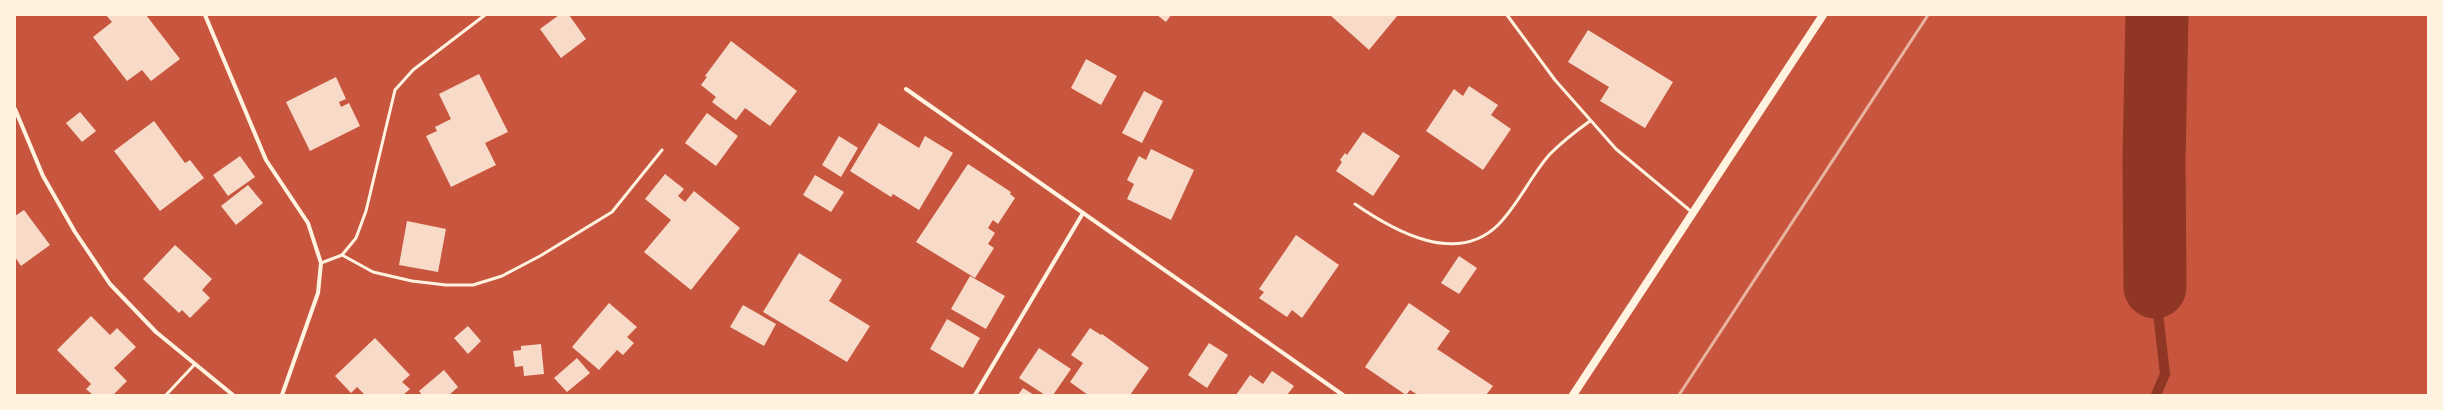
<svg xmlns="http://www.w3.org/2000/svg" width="2443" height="410" font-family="Poppins,sans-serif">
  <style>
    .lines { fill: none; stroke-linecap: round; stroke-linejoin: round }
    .stream { stroke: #8f3625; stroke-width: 10 }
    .river { stroke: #8f3625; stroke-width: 63 }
    .building { fill: #f7dbc8 }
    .service { stroke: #fff3e0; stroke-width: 3 }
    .minor { stroke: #fff3e0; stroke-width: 4 }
    .secondary { stroke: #fff3e0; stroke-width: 8 }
    .rail { stroke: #e9b49f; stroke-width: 3 }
  </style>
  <rect width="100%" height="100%" fill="#c8553d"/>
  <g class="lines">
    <!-- stream -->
    <path class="stream" d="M2155 287 2165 374 2156 395"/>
    <!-- river -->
    <path class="river" d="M2155 287 2154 160 2157 15"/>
  </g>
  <!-- building -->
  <g class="building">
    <path d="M106 15H146L180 59 151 81 142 70 127 81 93 37 112 22Z"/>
    <path d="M559 15H569L586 39 561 58 540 29Z"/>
    <path d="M1157 15H1171L1166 22Z"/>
    <path d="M1330 15H1398L1369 50Z"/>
    <path d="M1588 30 1673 82 1645 128 1600 101 1609 87 1568 62Z"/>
    <path d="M731 41 797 91 770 126 745 108 736 120 712 102 716 97 701 85 707 77 705 76Z"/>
    <path d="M1086 59 1117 76 1101 105 1071 88Z"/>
    <path d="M479 74 508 132 485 143 496 165 451 187 426 136 437 131 435 127 451 119 439 94Z"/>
    <path d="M336 77 346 99 339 102 341 107 349 103 360 126 310 151 286 102Z"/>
    <path d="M1469 86 1498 105 1491 115 1511 129 1483 170 1426 131 1454 89 1463 96Z"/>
    <path d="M1144 91 1163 101 1142 143 1122 133Z"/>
    <path d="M80 112 96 131 82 142 66 123Z"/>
    <path d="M707 113 738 136 716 166 685 143Z"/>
    <path d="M154 121 185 163 190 160 204 178 160 211 114 151Z"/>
    <path d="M879 123 919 148 925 136 953 153 919 210 893 194 891 197 850 171Z"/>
    <path d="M1363 132 1400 156 1373 196 1336 171 1342 162 1340 160 1345 153 1347 155Z"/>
    <path d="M839 136 858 148 841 177 822 165Z"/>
    <path d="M1151 149 1194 170 1171 220 1127 199 1134 184 1127 180 1139 156 1146 160Z"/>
    <path d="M240 156 255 177 228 196 213 175Z"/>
    <path d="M968 164 1011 192 1010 194 1015 198 998 224 993 220 988 228 995 233 988 244 994 248 975 278 916 242Z"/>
    <path d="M665 174 684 189 678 196 685 202 694 191 740 228 691 290 644 252 671 220 645 199Z"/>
    <path d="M815 175 844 192 831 212 803 195Z"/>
    <path d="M248 185 263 203 236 225 221 206Z"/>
    <path d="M24 210 50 245 21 266 15 257V216Z"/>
    <path d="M407 221 446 229 438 272 399 265Z"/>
    <path d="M1296 235 1339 265 1302 318 1292 310 1287 317 1259 298 1264 292 1259 289Z"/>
    <path d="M175 245 212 279 202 290 210 298 190 318 182 310 179 313 143 279Z"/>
    <path d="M799 253 842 280 829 301 870 326 847 362 763 312Z"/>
    <path d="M1459 256 1477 268 1459 294 1441 283Z"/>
    <path d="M970 276 1005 296 986 329 951 309Z"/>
    <path d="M609 303 637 327 627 337 634 343 623 355 617 350 599 370 572 347Z"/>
    <path d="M1409 303 1450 331 1437 349 1493 386 1486 395H1418L1410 390 1406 395 1365 367Z"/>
    <path d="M743 305 776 324 764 346 730 327Z"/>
    <path d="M91 316 110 335 117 328 136 347 114 368 127 381 113 395H93L86 389 91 384 57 350Z"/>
    <path d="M947 319 980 338 963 368 930 349Z"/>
    <path d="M468 326 481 341 468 354 454 338Z"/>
    <path d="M1090 328 1101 335 1102 334 1149 368 1130 395H1088L1070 382 1083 363 1071 355Z"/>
    <path d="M375 338 410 375 402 382 410 389 403 395H365L357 387 351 393 335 376Z"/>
    <path d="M1209 343 1228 355 1207 388 1188 375Z"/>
    <path d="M541 344 544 374 524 376 523 366 515 367 513 351 521 350V346Z"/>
    <path d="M1039 348 1071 369 1053 395H1045L1019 378Z"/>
    <path d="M577 358 590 373 567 392 554 378Z"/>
    <path d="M444 370 458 387 449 395H422L419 391Z"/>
    <path d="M1272 371 1294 386 1287 395H1236L1250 375 1263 384Z"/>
    <path d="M1023 388 1034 395H1018Z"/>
  </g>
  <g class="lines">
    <!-- service -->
    <g class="service">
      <path d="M1507 15 1555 80 1616 149 1693 213"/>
      <path d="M1355 204C1394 231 1456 266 1498 225 1519 204 1531 175 1550 154 1562 142 1576 131 1590 121"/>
      <path d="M342 255 373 272 412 281 446 285H473L502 276 540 256 612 212 662 150"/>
      <path d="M321 263 342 255 356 238 366 211 395 90 413 70 485 15"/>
      <path d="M166 395 195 364"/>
    </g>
    <!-- minor -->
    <g class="minor">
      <path d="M205 15 266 160 308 223 321 263 318 293 282 395"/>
      <path d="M906 89 1343 395"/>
      <path d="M15 109 43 176 75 232 110 284 156 332 233 395"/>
      <path d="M975 395 1083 213"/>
    </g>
    <!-- secondary -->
    <path class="secondary" d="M1573 395 1823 15"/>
    <!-- rail -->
    <path class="rail" d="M1679 395 1928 15"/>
  </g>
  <!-- border -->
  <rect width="2443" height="410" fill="none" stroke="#fff3e0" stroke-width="32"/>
</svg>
